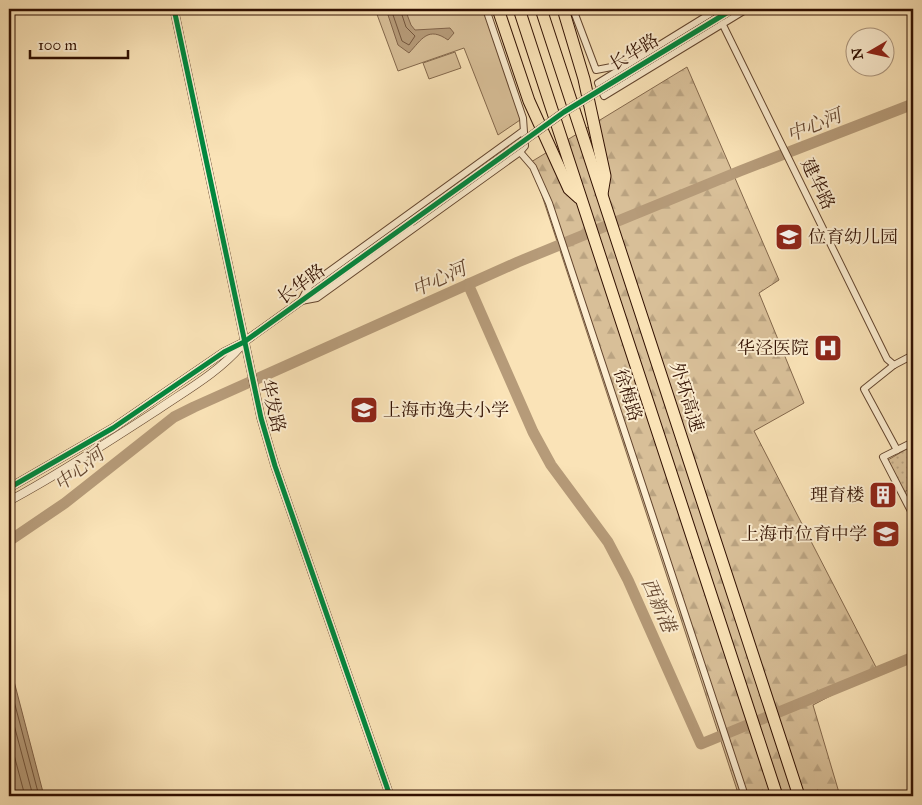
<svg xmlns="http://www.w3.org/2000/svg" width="922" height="805" font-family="'IM FELL Great Primer','Noto Serif SC',serif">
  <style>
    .grass { fill: url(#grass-dots); stroke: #84684c }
    .forest { fill: url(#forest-firs); stroke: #84684c }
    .green { fill: #d8bf98; stroke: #84684c }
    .water { fill: #b69b79; stroke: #816349 }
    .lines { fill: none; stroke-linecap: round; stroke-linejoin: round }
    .shore { stroke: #74563d; stroke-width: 1 }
    .river { stroke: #b69b79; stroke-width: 11 }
    .minor-casing { stroke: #63452e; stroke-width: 8 }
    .tertiary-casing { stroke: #63452e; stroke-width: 9 }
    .motorway-casing { stroke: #311001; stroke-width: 13 }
    .minor { stroke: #fcedd0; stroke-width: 6 }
    .tertiary { stroke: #fcedd0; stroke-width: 8 }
    .motorway { stroke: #fae3b7; stroke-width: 11 }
    .tertiary-bridge-casing { stroke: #63452e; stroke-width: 9; stroke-linecap: butt }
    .tertiary-bridge { stroke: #fcedd0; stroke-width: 8 }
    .cycleway-casing { stroke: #fcedd0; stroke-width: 8 }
    .cycleway { stroke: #00873e; stroke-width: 5 }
    .labels { text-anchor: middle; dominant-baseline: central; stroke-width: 4; stroke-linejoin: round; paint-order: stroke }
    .street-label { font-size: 18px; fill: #311001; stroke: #fcedd0 }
    .poi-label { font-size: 18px; fill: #311001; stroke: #fcedd0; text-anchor: end }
    .water-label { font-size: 19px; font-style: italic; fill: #664831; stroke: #fcedd0 }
  </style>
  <defs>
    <pattern id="grass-dots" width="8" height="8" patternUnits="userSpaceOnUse" patternTransform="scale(1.25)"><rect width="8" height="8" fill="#d8bf98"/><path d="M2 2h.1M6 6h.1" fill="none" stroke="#baa381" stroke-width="1.8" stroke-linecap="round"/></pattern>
    <pattern id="forest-firs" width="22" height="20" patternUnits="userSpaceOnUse" patternTransform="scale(1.25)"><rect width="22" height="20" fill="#d8bf98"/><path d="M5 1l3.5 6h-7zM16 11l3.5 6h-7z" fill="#baa381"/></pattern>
  </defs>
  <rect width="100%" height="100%" fill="#fae3b7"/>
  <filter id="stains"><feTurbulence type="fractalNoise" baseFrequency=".004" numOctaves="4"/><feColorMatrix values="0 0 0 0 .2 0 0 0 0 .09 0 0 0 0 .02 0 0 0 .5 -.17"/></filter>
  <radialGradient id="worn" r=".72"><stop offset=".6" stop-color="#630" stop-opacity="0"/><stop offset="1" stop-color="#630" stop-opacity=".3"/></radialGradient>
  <!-- grass -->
  <path class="grass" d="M910 447 913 450V478L911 479 910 489 904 492 888 460Z"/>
  <!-- forest -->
  <path class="forest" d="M687 67 779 280 759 293 804 403 754 431 878 671 813 705 840 796H739L531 162Z"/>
  <!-- green -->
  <g class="green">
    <path d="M375 9H486L523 118 498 135 464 48 398 71Z"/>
    <path d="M455 52 461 68 429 79 423 63Z"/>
  </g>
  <!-- water -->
  <g class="water">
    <path d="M386 9H405L411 25 415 30 450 28 454 33 448 40C428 26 422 39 409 53L398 45Z"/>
    <path d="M9 662 44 796H9Z"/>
  </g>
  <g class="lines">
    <!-- shore -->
    <g class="shore">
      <path d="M391 9 402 41 409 45 415 36 406 27 400 9"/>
      <path d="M9 682 39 796"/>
      <path d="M9 706 33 796"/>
      <path d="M9 736 25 796"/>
    </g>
    <!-- river -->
    <g class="river">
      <path d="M468 284 533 432 551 465 608 542 628 580 701 744 913 657"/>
      <path d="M9 541 65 503 174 417 194 407 518 262 740 171 913 104"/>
    </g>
    <defs>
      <g id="minor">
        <path d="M486 9 523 118 525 146 520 152 317 298 301 301 309 286 523 131"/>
        <path d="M573 9 596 70 627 64"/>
        <path d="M718 9 598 83 604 96 747 9"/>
        <path d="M722 23 887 359 894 365 913 355"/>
        <path d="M520 152 533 167 549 203 745 796"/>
        <path d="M894 365 864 389 897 450"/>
        <path d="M913 442 883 457 913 515"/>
      </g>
      <g id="tertiary">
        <path d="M174 9 261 418 275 466 390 796"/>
        <path d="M9 488 113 428 224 352 244 342 411 222"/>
        <path d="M9 501C59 474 108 442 156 411 185 391 218 373 241 346"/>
      </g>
      <g id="motorway">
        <path d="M498 9 529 101 569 189 579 198"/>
        <path d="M519 9 777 796"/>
        <path d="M541 9 799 796"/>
        <path d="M563 9 584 79 605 176 602 194"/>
      </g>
    </defs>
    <!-- minor casing -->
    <use href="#minor" class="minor-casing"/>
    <!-- tertiary casing -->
    <use href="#tertiary" class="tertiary-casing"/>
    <!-- motorway casing -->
    <use href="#motorway" class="motorway-casing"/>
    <!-- minor -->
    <use href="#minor" class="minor"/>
    <!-- tertiary -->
    <use href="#tertiary" class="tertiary"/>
    <!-- motorway -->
    <use href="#motorway" class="motorway"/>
    <defs>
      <path id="tertiary-bridge" d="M411 222 564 112 726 13"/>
    </defs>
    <!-- tertiary-bridge casing -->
    <use href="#tertiary-bridge" class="tertiary-bridge-casing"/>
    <!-- tertiary-bridge -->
    <use href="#tertiary-bridge" class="tertiary-bridge"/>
    <defs>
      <g id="cycleway">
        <path d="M174 9 261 418 275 466 390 796"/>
        <path d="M9 488 113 428 224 352 244 342 564 112 733 9"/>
      </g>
    </defs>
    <!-- cycleway casing -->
    <use href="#cycleway" class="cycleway-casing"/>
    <!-- cycleway -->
    <use href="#cycleway" class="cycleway"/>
  </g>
  <!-- icons -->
  <defs>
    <symbol id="school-square" viewBox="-11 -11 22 22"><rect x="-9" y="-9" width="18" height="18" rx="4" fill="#8f2418" stroke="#fcedd0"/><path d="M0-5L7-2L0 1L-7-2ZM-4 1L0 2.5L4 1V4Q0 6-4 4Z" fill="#fff"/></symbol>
    <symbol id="hospital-square" viewBox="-11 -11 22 22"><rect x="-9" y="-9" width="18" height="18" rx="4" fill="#8f2418" stroke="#fcedd0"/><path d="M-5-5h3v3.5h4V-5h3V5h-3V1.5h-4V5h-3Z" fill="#fff"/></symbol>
    <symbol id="building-square" viewBox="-11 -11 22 22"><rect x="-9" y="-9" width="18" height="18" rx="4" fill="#8f2418" stroke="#fcedd0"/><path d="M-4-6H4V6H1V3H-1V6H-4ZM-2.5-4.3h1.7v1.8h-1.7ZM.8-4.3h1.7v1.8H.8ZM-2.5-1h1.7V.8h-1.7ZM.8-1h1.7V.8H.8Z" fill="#fff"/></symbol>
  </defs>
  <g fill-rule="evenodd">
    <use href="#school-square" x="773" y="221" width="32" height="32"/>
    <use href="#hospital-square" x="812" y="332" width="32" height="32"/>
    <use href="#school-square" x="348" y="394" width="32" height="32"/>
    <use href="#building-square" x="867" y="479" width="32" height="32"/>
    <use href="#school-square" x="870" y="518" width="32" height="32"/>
  </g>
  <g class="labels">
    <!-- street labels -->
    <g class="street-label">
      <text transform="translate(634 52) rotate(-31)">长华路</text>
      <text transform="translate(818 184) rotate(64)">建华路</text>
      <text transform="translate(301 284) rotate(-36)">长华路</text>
      <text transform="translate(628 395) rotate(72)">徐梅路</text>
      <text transform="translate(687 397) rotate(72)">外环高速</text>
      <text transform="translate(273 406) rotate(76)">华发路</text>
    </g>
    <!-- poi labels -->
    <g class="poi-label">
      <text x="808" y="237" text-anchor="start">位育幼儿园</text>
      <text x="809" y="348">华泾医院</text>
      <text x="383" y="410" text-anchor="start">上海市逸夫小学</text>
      <text x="864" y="495">理育楼</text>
      <text x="867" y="534">上海市位育中学</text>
    </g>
    <!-- water labels -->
    <g class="water-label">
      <text transform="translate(814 125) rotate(-22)">中心河</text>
      <text transform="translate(439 279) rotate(-24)">中心河</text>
      <text transform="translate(79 469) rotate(-38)">中心河</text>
      <text transform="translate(659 605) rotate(66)">西新港</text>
    </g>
  </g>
  <!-- margin -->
  <rect width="922" height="805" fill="none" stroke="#fae3b7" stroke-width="30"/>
  <rect x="10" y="10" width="902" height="785" fill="none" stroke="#311001" stroke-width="2.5"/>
  <rect x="15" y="15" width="892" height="775" fill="none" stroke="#311001"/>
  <!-- north arrow -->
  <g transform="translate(870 52) rotate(261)"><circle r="24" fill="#fcedd0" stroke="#ab957d"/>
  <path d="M0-4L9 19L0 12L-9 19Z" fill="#8f2418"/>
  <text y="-8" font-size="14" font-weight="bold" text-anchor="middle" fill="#311001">N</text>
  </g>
  <!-- scale -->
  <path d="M30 50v8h98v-8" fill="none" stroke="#311001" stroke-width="2.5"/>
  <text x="38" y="50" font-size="15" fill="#311001" stroke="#fcedd0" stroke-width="4" paint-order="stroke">100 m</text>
  <rect width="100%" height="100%" filter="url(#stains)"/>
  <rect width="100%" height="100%" fill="url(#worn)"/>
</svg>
